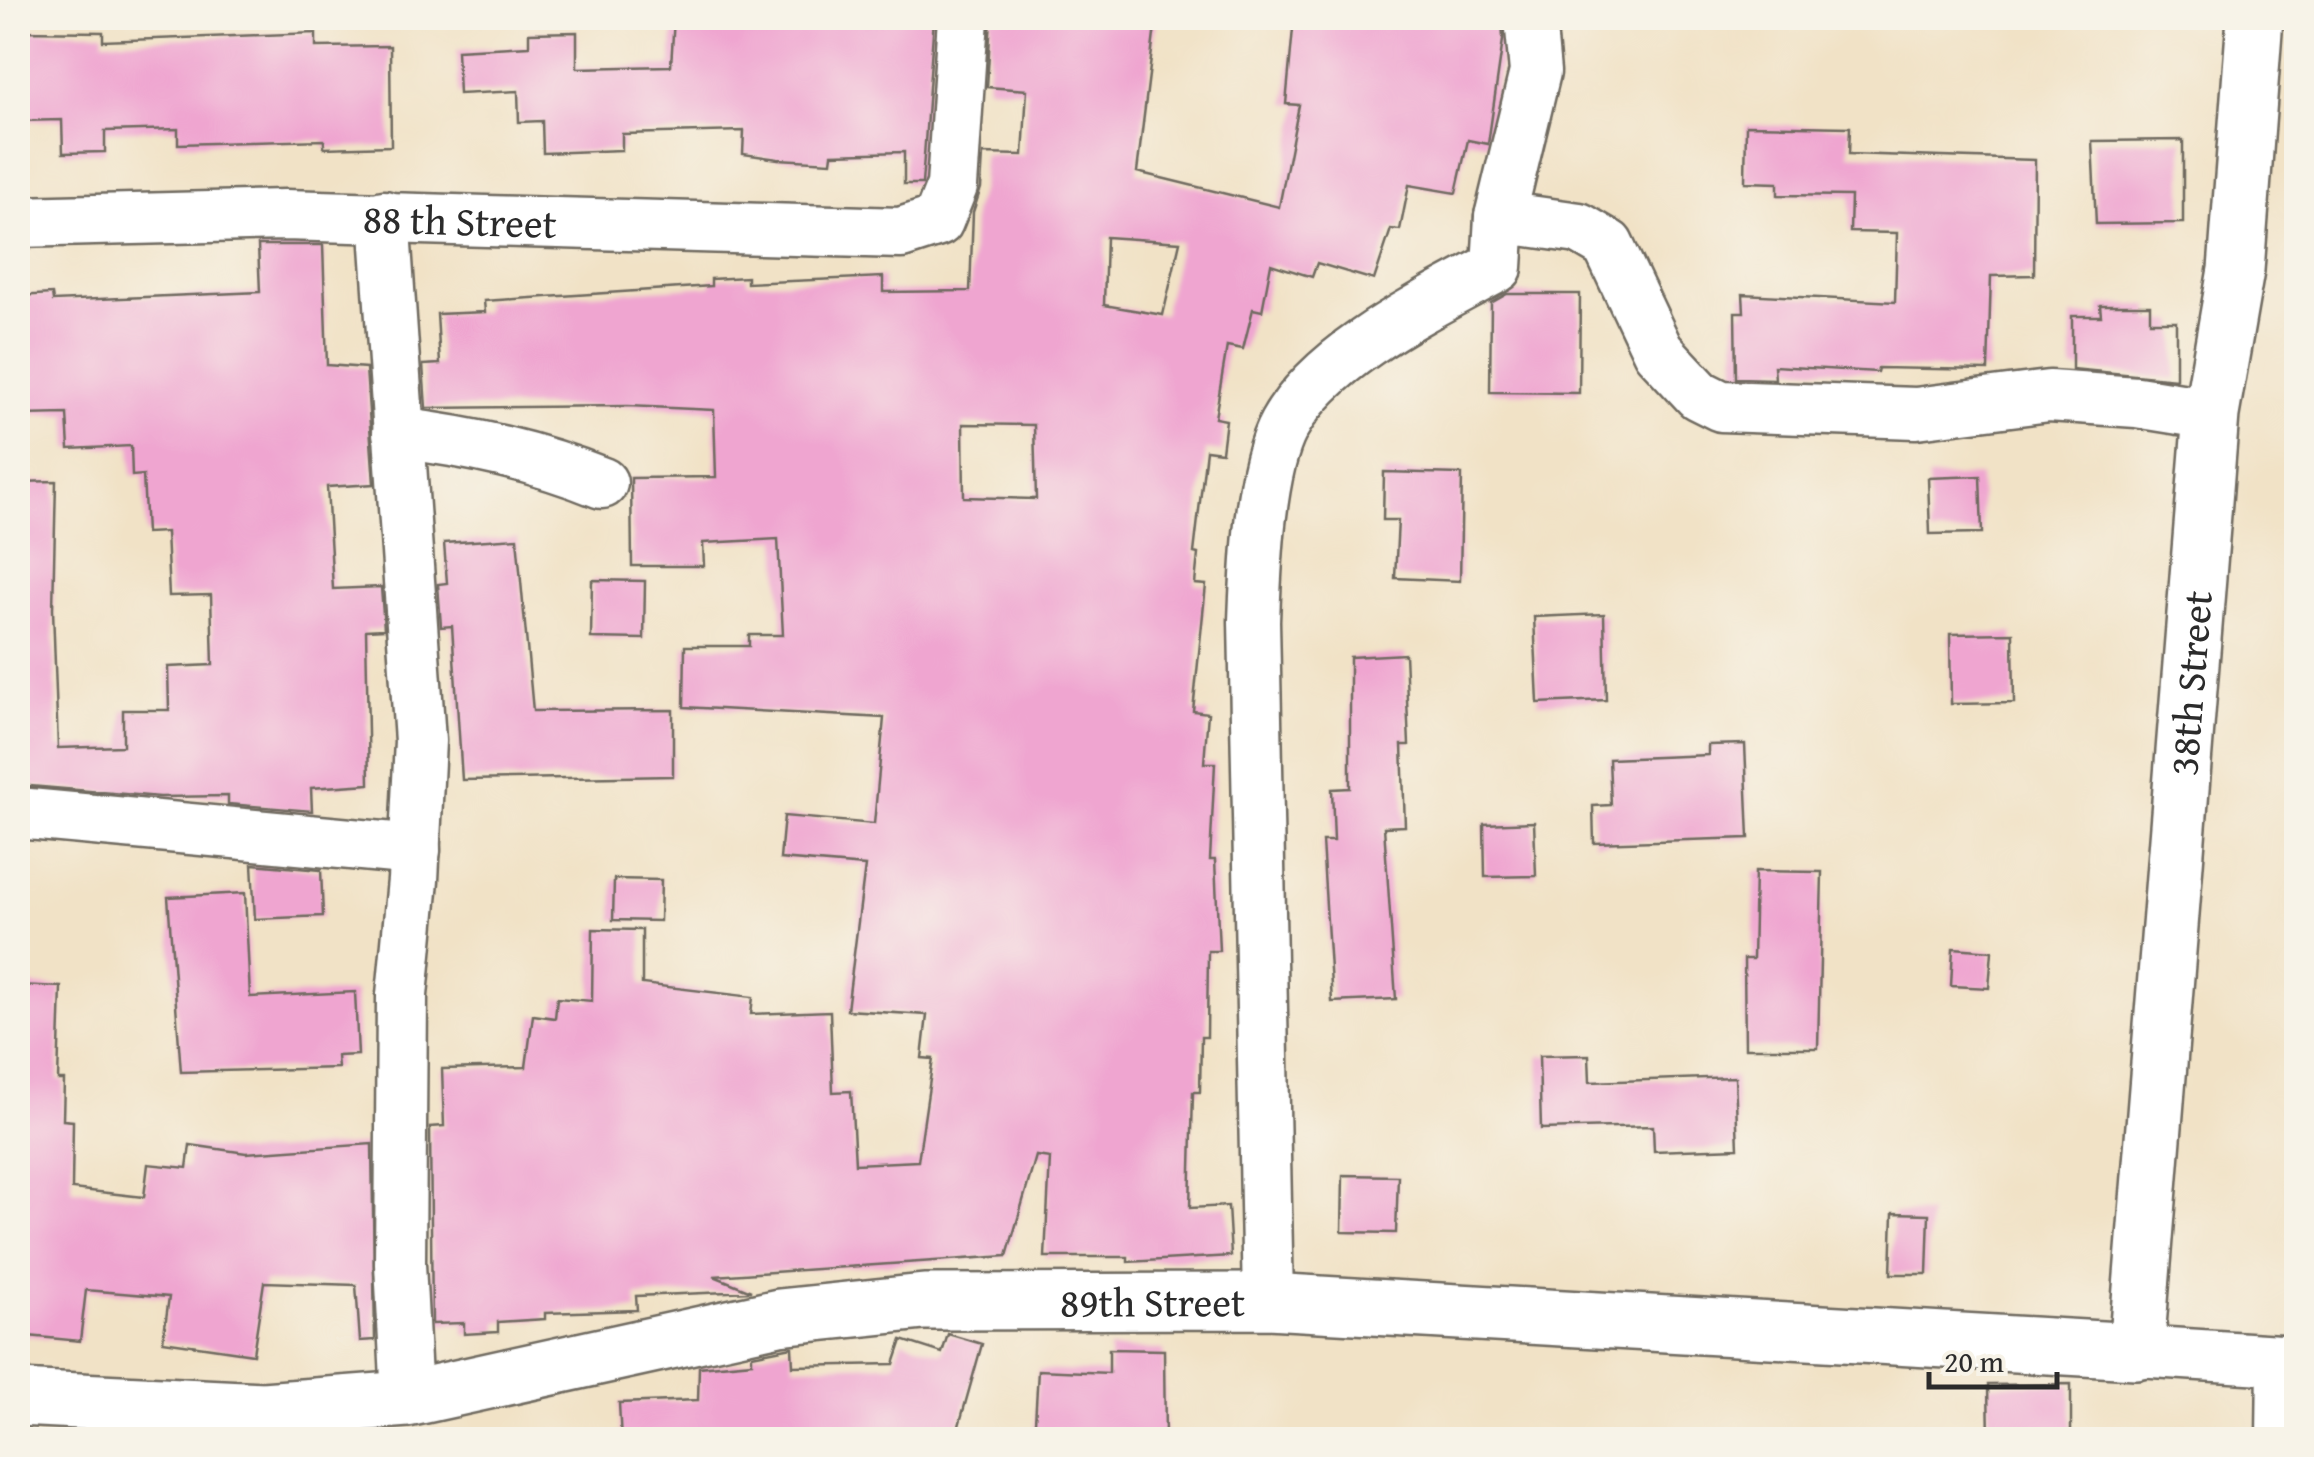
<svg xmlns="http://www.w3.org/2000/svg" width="2314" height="1457" font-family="'Gentium Book Plus',serif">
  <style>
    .building { fill: #efa5d0; fill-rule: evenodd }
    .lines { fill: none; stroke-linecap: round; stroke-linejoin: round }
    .minor-casing { stroke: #706b61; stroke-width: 55 }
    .major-casing { stroke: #706b61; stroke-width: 60 }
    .minor { stroke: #fff; stroke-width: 50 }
    .major { stroke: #fff; stroke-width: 55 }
    .labels { text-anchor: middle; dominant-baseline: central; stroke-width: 9; stroke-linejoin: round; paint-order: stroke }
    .street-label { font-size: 40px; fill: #2b2b2b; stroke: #f7f3e8 }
  </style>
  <rect width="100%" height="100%" fill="#f7f3e8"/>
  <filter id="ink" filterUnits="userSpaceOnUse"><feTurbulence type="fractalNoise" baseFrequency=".01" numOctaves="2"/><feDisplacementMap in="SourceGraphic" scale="20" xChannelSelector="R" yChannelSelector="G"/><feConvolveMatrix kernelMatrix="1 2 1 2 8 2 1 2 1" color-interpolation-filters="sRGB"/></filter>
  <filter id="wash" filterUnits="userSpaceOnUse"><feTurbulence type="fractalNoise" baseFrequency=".0048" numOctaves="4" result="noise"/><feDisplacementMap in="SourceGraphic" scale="40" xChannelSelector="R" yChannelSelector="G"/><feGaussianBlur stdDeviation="2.25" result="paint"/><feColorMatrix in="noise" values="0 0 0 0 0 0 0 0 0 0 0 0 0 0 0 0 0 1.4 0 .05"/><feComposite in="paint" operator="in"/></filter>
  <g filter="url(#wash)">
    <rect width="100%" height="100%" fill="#f1e2c6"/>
    <g id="blocks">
      <!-- building -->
      <g class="building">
        <path d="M674 18H934L922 184H904V152L832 154 831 162 778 159 743 154 744 131 622 134V150L543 153 542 121 519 122 518 91 459 94 457 50 529 46V33L577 32V68L671 66Z"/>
        <path d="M991 18H1156L1137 172 1279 207 1299 105 1286 104 1294 18H1502L1503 40 1488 144 1468 140 1456 193 1409 185 1400 230 1391 229 1374 280 1317 263 1312 277 1271 264 1262 311 1253 309 1243 349 1227 346 1215 418 1226 420 1222 452 1206 450 1194 553 1198 554 1195 584 1206 585 1193 711 1208 713 1204 763H1215L1210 860H1215L1219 951H1208L1207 1037H1201L1200 1092H1193L1190 1208 1228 1206 1231 1256 1128 1262V1257H1045L1050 1158 1036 1156 1007 1256 714 1276 751 1291 636 1296 637 1310 545 1313V1319L498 1322V1332L464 1334V1323L432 1324 430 1127 444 1126 442 1069 526 1067 533 1015 555 1018 557 998 592 1001 593 929 642 930V984L753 997 751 1014 830 1011 833 1092 851 1091 855 1164 918 1161 933 1059 922 1058 927 1015 847 1010 865 866 780 859 784 816 874 824 884 718 684 707 685 646H749V635H783L778 539 703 543 704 566H632L631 478 716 477 714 410 628 406 426 408 423 365 440 364 437 314 485 312 484 301 711 286V279L747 277V283L883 277V292L970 291 973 212 981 188 983 154 1023 155 1027 90 987 87ZM1106 237 1180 242 1163 315 1104 305ZM963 424 1034 425 1036 499 964 497Z"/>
        <path d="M18 31 103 32V41L316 33V47L390 46 391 146 324 148V140L178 144V129L105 131V152L63 153 62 120 18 121Z"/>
        <path d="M1746 125 1850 127 1849 154 2035 160 2034 275 1991 276 1988 370 1878 368 1877 372 1774 366 1775 379 1736 378 1735 312H1744L1743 294 1895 302 1897 233 1850 232 1851 196 1778 195V183L1745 182Z"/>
        <path d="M2183 140V223L2096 224 2092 141Z"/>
        <path d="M258 245H323L327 365 366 368 374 484 327 487 333 589 381 587 384 629 366 630 369 784 311 788 312 811 228 804V796L160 797 18 785V482L56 481 53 609 58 748 123 746V710H169L168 667 213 665 211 595 169 596 166 532 146 533 143 475 132 476 131 446 69 449 67 414 20 415 18 296 52 294 53 301 260 292Z"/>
        <path d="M1507 294H1580L1579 393 1490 392 1491 303Z"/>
        <path d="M2100 305H2150V321H2176V379L2072 369V316H2101Z"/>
        <path d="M1384 472 1462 474 1460 581 1395 578 1398 520H1383Z"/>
        <path d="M1980 476 1982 533 1930 534 1928 478Z"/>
        <path d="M517 538 533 711 673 710V776L462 780 452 626 441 627 438 584 447 583 444 543Z"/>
        <path d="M592 580 645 581 644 639 591 638Z"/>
        <path d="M1604 614 1606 700 1538 703 1534 617Z"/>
        <path d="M2013 633 2014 703 1951 704 1950 634Z"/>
        <path d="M1405 654 1409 745H1402L1405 826 1384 827 1396 999 1332 1002 1322 841H1334L1332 789 1350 788V657Z"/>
        <path d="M1745 744 1749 838 1594 843 1593 806 1611 805 1609 759 1708 755V745Z"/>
        <path d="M1534 822 1536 876 1485 877 1484 824Z"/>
        <path d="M252 864 321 870 323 916 255 919Z"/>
        <path d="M1755 871 1822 872 1818 1048H1745L1744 959H1753Z"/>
        <path d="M614 879 661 880 660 921 613 920Z"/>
        <path d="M245 893 250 997 355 992 358 1055 337 1056 338 1068 181 1072 168 897Z"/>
        <path d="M1953 948 1992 951 1989 988 1951 986Z"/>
        <path d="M18 985 61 987 58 1080H64L63 1120 73 1121 72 1189 144 1197 148 1164 187 1168 190 1145 246 1153 372 1144 375 1340 360 1341 356 1285 264 1282 253 1354 163 1341 169 1297 86 1290 80 1341 18 1335 25 1238H18Z"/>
        <path d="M1589 1055 1590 1082 1735 1077 1738 1148 1654 1151 1653 1126 1541 1129 1539 1056Z"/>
        <path d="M1343 1175 1398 1176 1396 1233 1342 1232Z"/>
        <path d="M1893 1213 1929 1214 1927 1274H1891Z"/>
        <path d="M948 1334 982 1344 955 1440H748V1435L621 1440 619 1403 698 1400 699 1367 752 1362V1355L792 1347 793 1366 894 1364 902 1340 942 1353Z"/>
        <path d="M1109 1349 1164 1350 1165 1440H1034L1038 1370 1109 1373Z"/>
        <path d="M2071 1384V1440H1989L1988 1385Z"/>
      </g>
    </g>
  </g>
  <g filter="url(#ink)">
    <use href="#blocks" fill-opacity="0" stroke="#706b61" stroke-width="2.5"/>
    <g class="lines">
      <defs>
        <g id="minor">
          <path d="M384 216 420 741 413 880 402 995 400 1264 407 1399"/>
          <path d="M1500 217 1535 72 1530 18"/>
          <path id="s1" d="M18 222 285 215 901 233 938 221 952 186 963 18"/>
          <path d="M398 433C470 442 535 456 602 483"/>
          <path d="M18 813 415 850"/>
          <path d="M1268 1301 1254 621C1256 569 1259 470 1284 425 1323 354 1429 304 1497 267L1500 217 1579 228 1608 245 1658 351 1699 395 1721 406 1916 413 2049 396 2137 402 2211 414"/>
          <path d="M2136 1351 2296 1361"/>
          <path d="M2282 1440 2283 1360"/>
        </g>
        <g id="major">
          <path id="s2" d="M18 1398 263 1410 407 1399 779 1317 924 1302 1268 1301 2136 1351 2211 414 2236 270 2255 18"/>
        </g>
      </defs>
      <!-- minor casing -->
      <use href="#minor" class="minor-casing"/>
      <!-- major casing -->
      <use href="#major" class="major-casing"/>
      <!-- minor -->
      <use href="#minor" class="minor"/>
      <!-- major -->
      <use href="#major" class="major"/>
    </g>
  </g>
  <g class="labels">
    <!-- street labels -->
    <g class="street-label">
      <text stroke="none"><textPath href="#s1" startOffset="442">88 th Street</textPath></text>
      <text stroke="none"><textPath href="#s2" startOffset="2800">38th Street</textPath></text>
      <text stroke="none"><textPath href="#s2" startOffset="1145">89th Street</textPath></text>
    </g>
  </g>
  <!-- margin -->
  <rect width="2314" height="1457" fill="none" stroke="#f7f3e8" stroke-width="60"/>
  <!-- scale -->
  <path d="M1929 1372v15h128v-15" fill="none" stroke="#2b2b2b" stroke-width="5"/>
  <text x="1944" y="1372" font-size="30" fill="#2b2b2b" stroke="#f7f3e8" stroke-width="8" paint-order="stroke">20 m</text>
</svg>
